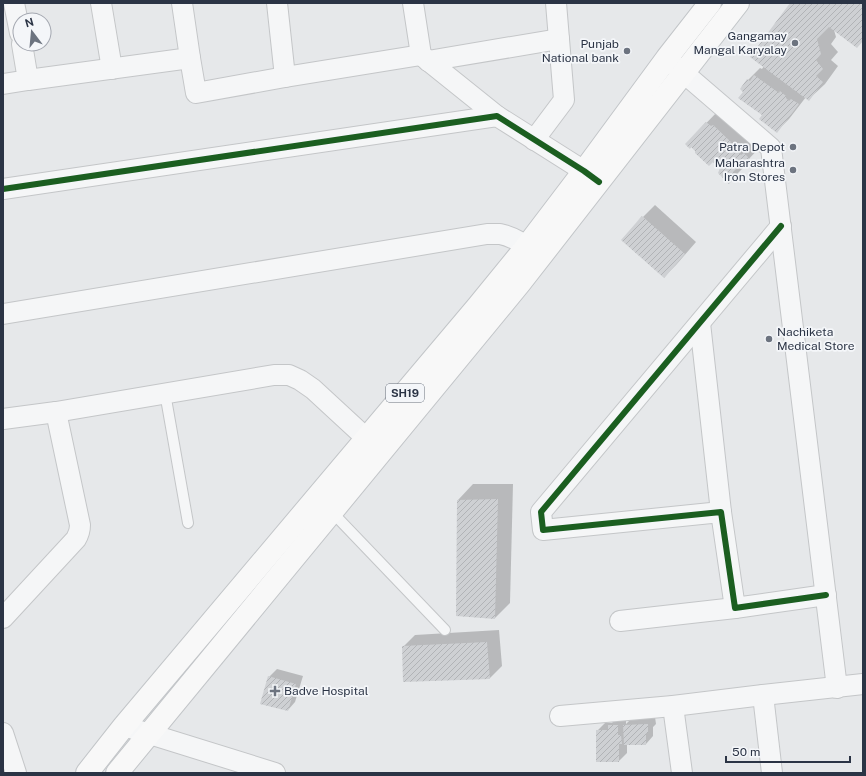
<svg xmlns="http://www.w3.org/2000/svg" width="866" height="776" font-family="'Public Sans',sans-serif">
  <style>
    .shadow { fill: #0003 }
    .building { fill: url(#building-hatch) }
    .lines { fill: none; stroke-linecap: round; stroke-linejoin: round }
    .service-casing { stroke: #c4c6c8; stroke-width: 12 }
    .minor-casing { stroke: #c4c6c8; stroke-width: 22 }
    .primary-casing { stroke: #c2c5c8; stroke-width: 24 }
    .service { stroke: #f5f6f7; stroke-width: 10 }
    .minor { stroke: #f5f6f7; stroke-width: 20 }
    .primary { stroke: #f8f8f8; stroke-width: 22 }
    .cycleway-casing { stroke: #f4f6f9; stroke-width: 8 }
    .cycleway { stroke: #1b5e20; stroke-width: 6 }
    .poi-dot { fill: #6c737f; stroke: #f4f6f9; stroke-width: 1.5 }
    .labels { text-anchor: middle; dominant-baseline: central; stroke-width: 3.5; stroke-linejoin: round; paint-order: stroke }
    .shield { fill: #f4f6f9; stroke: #676e7b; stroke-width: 1 }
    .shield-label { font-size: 11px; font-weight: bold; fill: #2b3445 }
    .poi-label { font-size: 12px; fill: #2b3445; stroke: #f4f6f9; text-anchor: end }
  </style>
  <defs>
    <pattern id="building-hatch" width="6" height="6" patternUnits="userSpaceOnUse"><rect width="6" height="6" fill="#ced0d3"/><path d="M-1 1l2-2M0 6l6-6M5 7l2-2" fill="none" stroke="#b1b3b6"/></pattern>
  </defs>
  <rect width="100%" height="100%" fill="#e6e8ea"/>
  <!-- shadow -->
  <g class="shadow">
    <path d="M791 3H863V40L834 30 836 37 831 44 838 52 831 60 838 66 825 84 809 99 806 97 789 119 777 131 741 89 748 80 760 68 762 69 764 66Z"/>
    <path d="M719 110 761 146 746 162 748 163 729 182 721 168 713 161 697 151 692 146 690 148 686 144Z"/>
    <path d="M655 205 696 242 676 265 664 277 643 217Z"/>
    <path d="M473 484H513L510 603 495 618 458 500Z"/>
    <path d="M499 630 502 666 490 678 404 681 403 647 415 635Z"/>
    <path d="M277 669 303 676 295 702 288 710 269 677Z"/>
    <path d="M617 717H626V724L632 718 655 717 656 724 653 727V736L646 744H627V753L619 761 597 731 605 723H612Z"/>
  </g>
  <!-- building -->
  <g class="building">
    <path d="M790 3H863V41L857 48 829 27 817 39 821 54 816 60 823 69 816 76 823 82 809 101 750 57Z"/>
    <path d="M754 75 779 93 780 91 786 96V98L789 101 791 99 799 104 777 133 759 119 762 115 738 98 743 92 740 89 747 79 750 81Z"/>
    <path d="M706 122 711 126 713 125 731 142 729 144 741 155 744 153 750 159 744 165 742 163 733 172 737 176 729 184 718 173 720 168 713 162 709 166 695 153V151L691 147 690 149 685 144Z"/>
    <path d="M642 216 685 254 664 278 621 240Z"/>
    <path d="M498 499 495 619 456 616 457 500Z"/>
    <path d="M487 642 490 679 403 682 402 646Z"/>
    <path d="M268 676 296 684 288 711 260 704Z"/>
    <path d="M648 724V733H646V745H624L623 725Z"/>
    <path d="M608 725H618V735H621L622 744H619V762H596V730H608Z"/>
  </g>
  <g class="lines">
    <defs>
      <g id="service">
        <path d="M165 393 188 523"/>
        <path d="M332 512 445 630"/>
      </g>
      <g id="minor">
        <path d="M14 3 20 33"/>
        <path d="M101 3 112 69"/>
        <path d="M277 3 285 77"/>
        <path d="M413 3 421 55 497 116"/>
        <path d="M190 58 196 93 285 77 421 55"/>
        <path d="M428 61 559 39"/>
        <path d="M671 62 771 148 837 688"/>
        <path d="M28 80 190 58 182 3"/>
        <path d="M3 84 28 80 22 44"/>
        <path d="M534 140 564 100 556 3"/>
        <path d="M3 189 497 116 584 171 596 181"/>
        <path d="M781 226 541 512 543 530 721 512 735 608 826 595"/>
        <path d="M3 314 487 234C491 234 496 234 500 234 515 237 527 246 539 255"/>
        <path d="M700 323 721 512"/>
        <path d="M3 419 56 412 274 375H289L300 380 313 389 378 449"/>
        <path d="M3 618 76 539C79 534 80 531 80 525L56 412"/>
        <path d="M620 621 735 608"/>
        <path d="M763 695 772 773"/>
        <path d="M673 706 682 773"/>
        <path d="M560 716 673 706 763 695 863 684"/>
        <path d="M124 726 275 773"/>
        <path d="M3 733 16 773"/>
      </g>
      <g id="primary">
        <path d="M87 773 124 726 478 306 527 246 584 171 667 58 710 3"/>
        <path d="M117 773 520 283 738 3"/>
      </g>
    </defs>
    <!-- service casing -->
    <use href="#service" class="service-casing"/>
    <!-- minor casing -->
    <use href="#minor" class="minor-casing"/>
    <!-- primary casing -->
    <use href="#primary" class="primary-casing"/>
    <!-- service -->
    <use href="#service" class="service"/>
    <!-- minor -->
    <use href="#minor" class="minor"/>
    <!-- primary -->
    <use href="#primary" class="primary"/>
    <defs>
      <g id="cycleway">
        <path d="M3 189 497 116 584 171 599 182"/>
        <path d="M781 226 541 512 543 530 721 512 735 608 826 595"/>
      </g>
    </defs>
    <!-- cycleway casing -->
    <use href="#cycleway" class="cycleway-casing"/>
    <!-- cycleway -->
    <use href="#cycleway" class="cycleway"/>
  </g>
  <!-- markers -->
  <g class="poi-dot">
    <circle cx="795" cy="43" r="4"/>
    <circle cx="627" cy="51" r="4"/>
    <circle cx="793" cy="147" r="4"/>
    <circle cx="793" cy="170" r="4"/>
    <circle cx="769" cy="339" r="4"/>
    <path d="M273 685h4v4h4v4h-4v4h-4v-4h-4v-4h4z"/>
  </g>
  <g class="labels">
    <!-- shield labels -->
    <rect class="shield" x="386" y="384" width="38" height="18" rx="3"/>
    <g class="shield-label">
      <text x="405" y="393">SH19</text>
    </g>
    <!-- poi labels -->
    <g class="poi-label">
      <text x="787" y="36">Gangamay<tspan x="787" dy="14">Mangal Karyalay</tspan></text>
      <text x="619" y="44">Punjab<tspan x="619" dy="14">National bank</tspan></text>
      <text x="785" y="147">Patra Depot</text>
      <text x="785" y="163">Maharashtra<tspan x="785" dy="14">Iron Stores</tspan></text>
      <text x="777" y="332" text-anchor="start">Nachiketa<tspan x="777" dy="14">Medical Store</tspan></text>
      <text x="284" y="691" text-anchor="start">Badve Hospital</text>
    </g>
  </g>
  <!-- border -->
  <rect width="866" height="776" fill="none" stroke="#2b3445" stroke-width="8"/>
  <!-- north arrow -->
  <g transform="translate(32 32) rotate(344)"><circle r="19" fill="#f4f6f9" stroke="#a4a8b1"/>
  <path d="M0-3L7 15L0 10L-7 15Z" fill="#6c737f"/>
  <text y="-6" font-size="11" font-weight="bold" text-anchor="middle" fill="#2b3445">N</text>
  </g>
  <!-- scale -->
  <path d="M726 756v6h124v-6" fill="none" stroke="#2b3445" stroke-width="2"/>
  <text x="732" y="756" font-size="12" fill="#2b3445" stroke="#f4f6f9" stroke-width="3" paint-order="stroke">50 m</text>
</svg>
